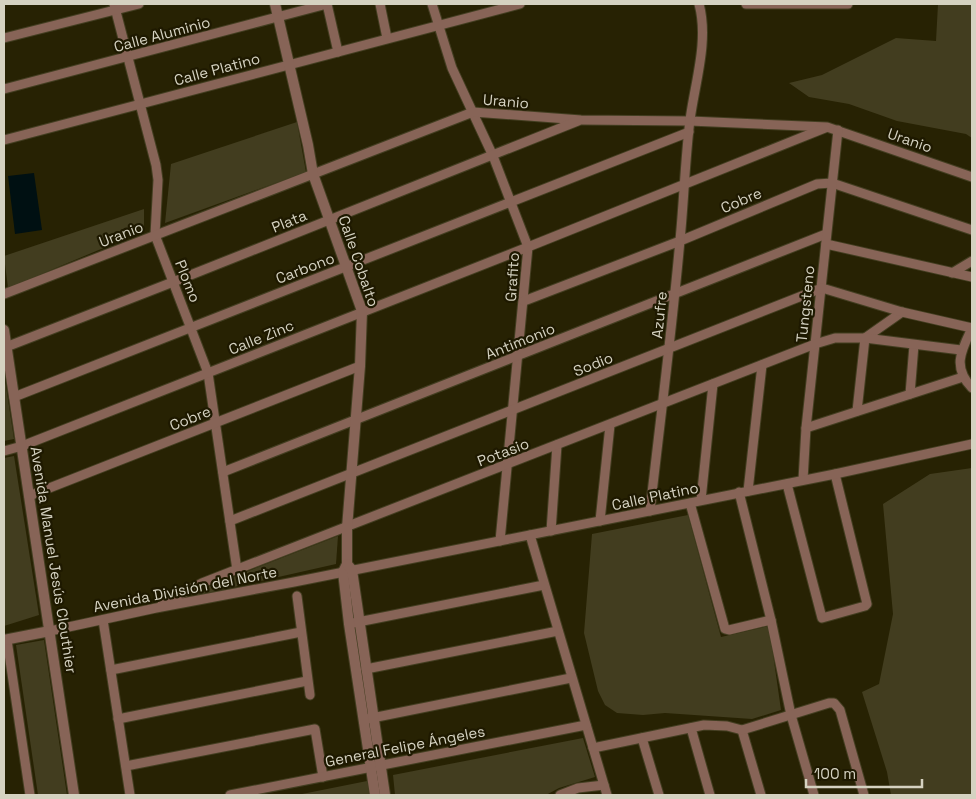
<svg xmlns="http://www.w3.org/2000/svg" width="976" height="799" font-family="'Space Grotesk',sans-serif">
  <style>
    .green { fill: #423d1f }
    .water { fill: #001012 }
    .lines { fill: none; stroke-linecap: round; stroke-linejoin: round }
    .minor-casing { stroke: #433e21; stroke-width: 11 }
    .tertiary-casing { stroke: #433e21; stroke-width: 12 }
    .minor { stroke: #876457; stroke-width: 9 }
    .tertiary { stroke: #876457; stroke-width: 10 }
    .labels { text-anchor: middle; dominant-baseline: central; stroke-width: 4.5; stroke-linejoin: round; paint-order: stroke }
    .street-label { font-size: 15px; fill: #d5d2c1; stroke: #1e1900 }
  </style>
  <rect width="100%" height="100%" fill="#272203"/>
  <!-- green -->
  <g class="green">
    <path d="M938 4H972V138L966 134 897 121 849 104 809 97 789 83 822 75 896 38 936 41Z"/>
    <path d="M297 122 306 172 165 223 171 164Z"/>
    <path d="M144 209V231L8 288 4 256Z"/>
    <path d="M4 373 14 439 4 441Z"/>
    <path d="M14 456 39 615 4 626V458Z"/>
    <path d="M972 468V795H891L887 772 862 692 879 684 893 614 883 504 930 474Z"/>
    <path d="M688 515 721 637 769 626 781 710 752 719 665 713 643 715 617 713 605 705 598 691 584 633 592 534Z"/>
    <path d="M338 536 336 564 194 596V592Z"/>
    <path d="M44 640 67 795H38L16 645Z"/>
    <path d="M583 738 595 777 559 788 546 795H395L393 775Z"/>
    <path d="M367 781 371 795H297Z"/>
  </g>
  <!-- water -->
  <path class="water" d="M34 173 42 230 15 234 8 176Z"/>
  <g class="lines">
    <defs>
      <g id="minor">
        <path d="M114 4 156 165 158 180 155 235 208 373 237 570"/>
        <path d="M380 4 387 38"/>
        <path d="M432 4 452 68 493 156 528 247 500 541"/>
        <path d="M746 4H848"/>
        <path d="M4 38 139 4"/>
        <path d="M4 89 327 4 338 52"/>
        <path d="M4 140 520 4"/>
        <path d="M826 244 972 277"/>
        <path d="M952 273 972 261"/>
        <path d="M4 294 473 112 581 120 690 121 827 127 972 177"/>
        <path d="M524 301 680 241 817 184 832 183 972 230"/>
        <path d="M972 328C961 351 952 367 972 388"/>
        <path d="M6 347 173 282 578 121"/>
        <path d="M910 394 914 345"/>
        <path d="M14 397 689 132"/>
        <path d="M857 411 865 338 902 312"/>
        <path d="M806 428 963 377"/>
        <path d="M4 451 22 446 528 247 825 128"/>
        <path d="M223 472 826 234"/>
        <path d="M803 480 806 428 838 130"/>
        <path d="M787 484 822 618 865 606 867 604 835 474"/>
        <path d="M748 491 762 365"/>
        <path d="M739 492 771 620 791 715 814 795"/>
        <path d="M29 496 360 366"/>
        <path d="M701 500 713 384"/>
        <path d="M690 503 725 629 729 630 771 620"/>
        <path d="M650 511C660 421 672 331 680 240 684 200 685 160 690 120 695 82 709 41 699 4"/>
        <path d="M230 521 822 288 902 312 972 328"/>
        <path d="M600 521 610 425"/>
        <path d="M551 531 557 445"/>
        <path d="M530 535 607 795"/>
        <path d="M297 596 310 695"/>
        <path d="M162 604 202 583 815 344 835 338H865L961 350"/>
        <path d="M103 620 130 795"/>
        <path d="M353 623 544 585"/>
        <path d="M50 631 156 608 294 582 835 474 972 444"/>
        <path d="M7 640 30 795"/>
        <path d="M366 669 558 631"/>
        <path d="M111 670 301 632"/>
        <path d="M118 719 307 681"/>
        <path d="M367 719 571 678"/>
        <path d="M691 728 710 795"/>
        <path d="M742 730 761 795"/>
        <path d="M642 738 659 795"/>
        <path d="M593 748 704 725 727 726 742 730 829 703H834L840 710 864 795"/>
        <path d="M126 766 315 729 323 777"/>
        <path d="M230 795 586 725"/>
        <path d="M560 795 578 788 604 785"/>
      </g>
      <g id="tertiary">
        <path d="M275 4 308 145 313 174 362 311 360 366 347 528V564L343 572 349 624 375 795"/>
        <path d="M4 330 74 795"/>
        <path d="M347 564 352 570 385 795"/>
        <path d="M4 640 50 631"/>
      </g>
    </defs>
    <!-- minor casing -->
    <use href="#minor" class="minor-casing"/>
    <!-- tertiary casing -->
    <use href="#tertiary" class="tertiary-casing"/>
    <!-- minor -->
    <use href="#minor" class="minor"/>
    <!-- tertiary -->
    <use href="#tertiary" class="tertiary"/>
  </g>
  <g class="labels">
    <!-- street labels -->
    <g class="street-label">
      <text transform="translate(162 34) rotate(-15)">Calle Aluminio</text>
      <text transform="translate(217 69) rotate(-15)">Calle Platino</text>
      <text transform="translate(506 101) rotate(5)">Uranio</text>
      <text transform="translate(910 140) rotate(19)">Uranio</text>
      <text transform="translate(741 200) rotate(-23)">Cobre</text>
      <text transform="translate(289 221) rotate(-22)">Plata</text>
      <text transform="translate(121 234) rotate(-21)">Uranio</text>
      <text transform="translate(359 261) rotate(71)">Calle Cobalto</text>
      <text transform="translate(305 268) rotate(-21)">Carbono</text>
      <text transform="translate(512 277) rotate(-86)">Grafito</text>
      <text transform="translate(188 281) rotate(68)">Plomo</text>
      <text transform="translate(805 304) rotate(-84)">Tungsteno</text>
      <text transform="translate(659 315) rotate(-84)">Azufre</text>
      <text transform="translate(261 337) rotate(-22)">Calle Zinc</text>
      <text transform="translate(520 341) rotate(-22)">Antimonio</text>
      <text transform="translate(593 364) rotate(-22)">Sodio</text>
      <text transform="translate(190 418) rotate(-22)">Cobre</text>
      <text transform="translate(503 452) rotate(-21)">Potasio</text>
      <text transform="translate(655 496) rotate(-12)">Calle Platino</text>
      <text transform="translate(54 560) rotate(81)">Avenida Manuel Jesús Clouthier</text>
      <text transform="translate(185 589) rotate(-11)">Avenida División del Norte</text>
      <text transform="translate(405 746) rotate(-11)">General Felipe Ángeles</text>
    </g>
  </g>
  <!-- border -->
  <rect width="976" height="799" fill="none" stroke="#d5d2c1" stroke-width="10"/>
  <!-- scale -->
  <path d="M806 779v8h116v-8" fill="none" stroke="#d5d2c1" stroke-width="2.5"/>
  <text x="814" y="779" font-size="15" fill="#d5d2c1" stroke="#1e1900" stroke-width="4" paint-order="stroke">100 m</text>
</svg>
